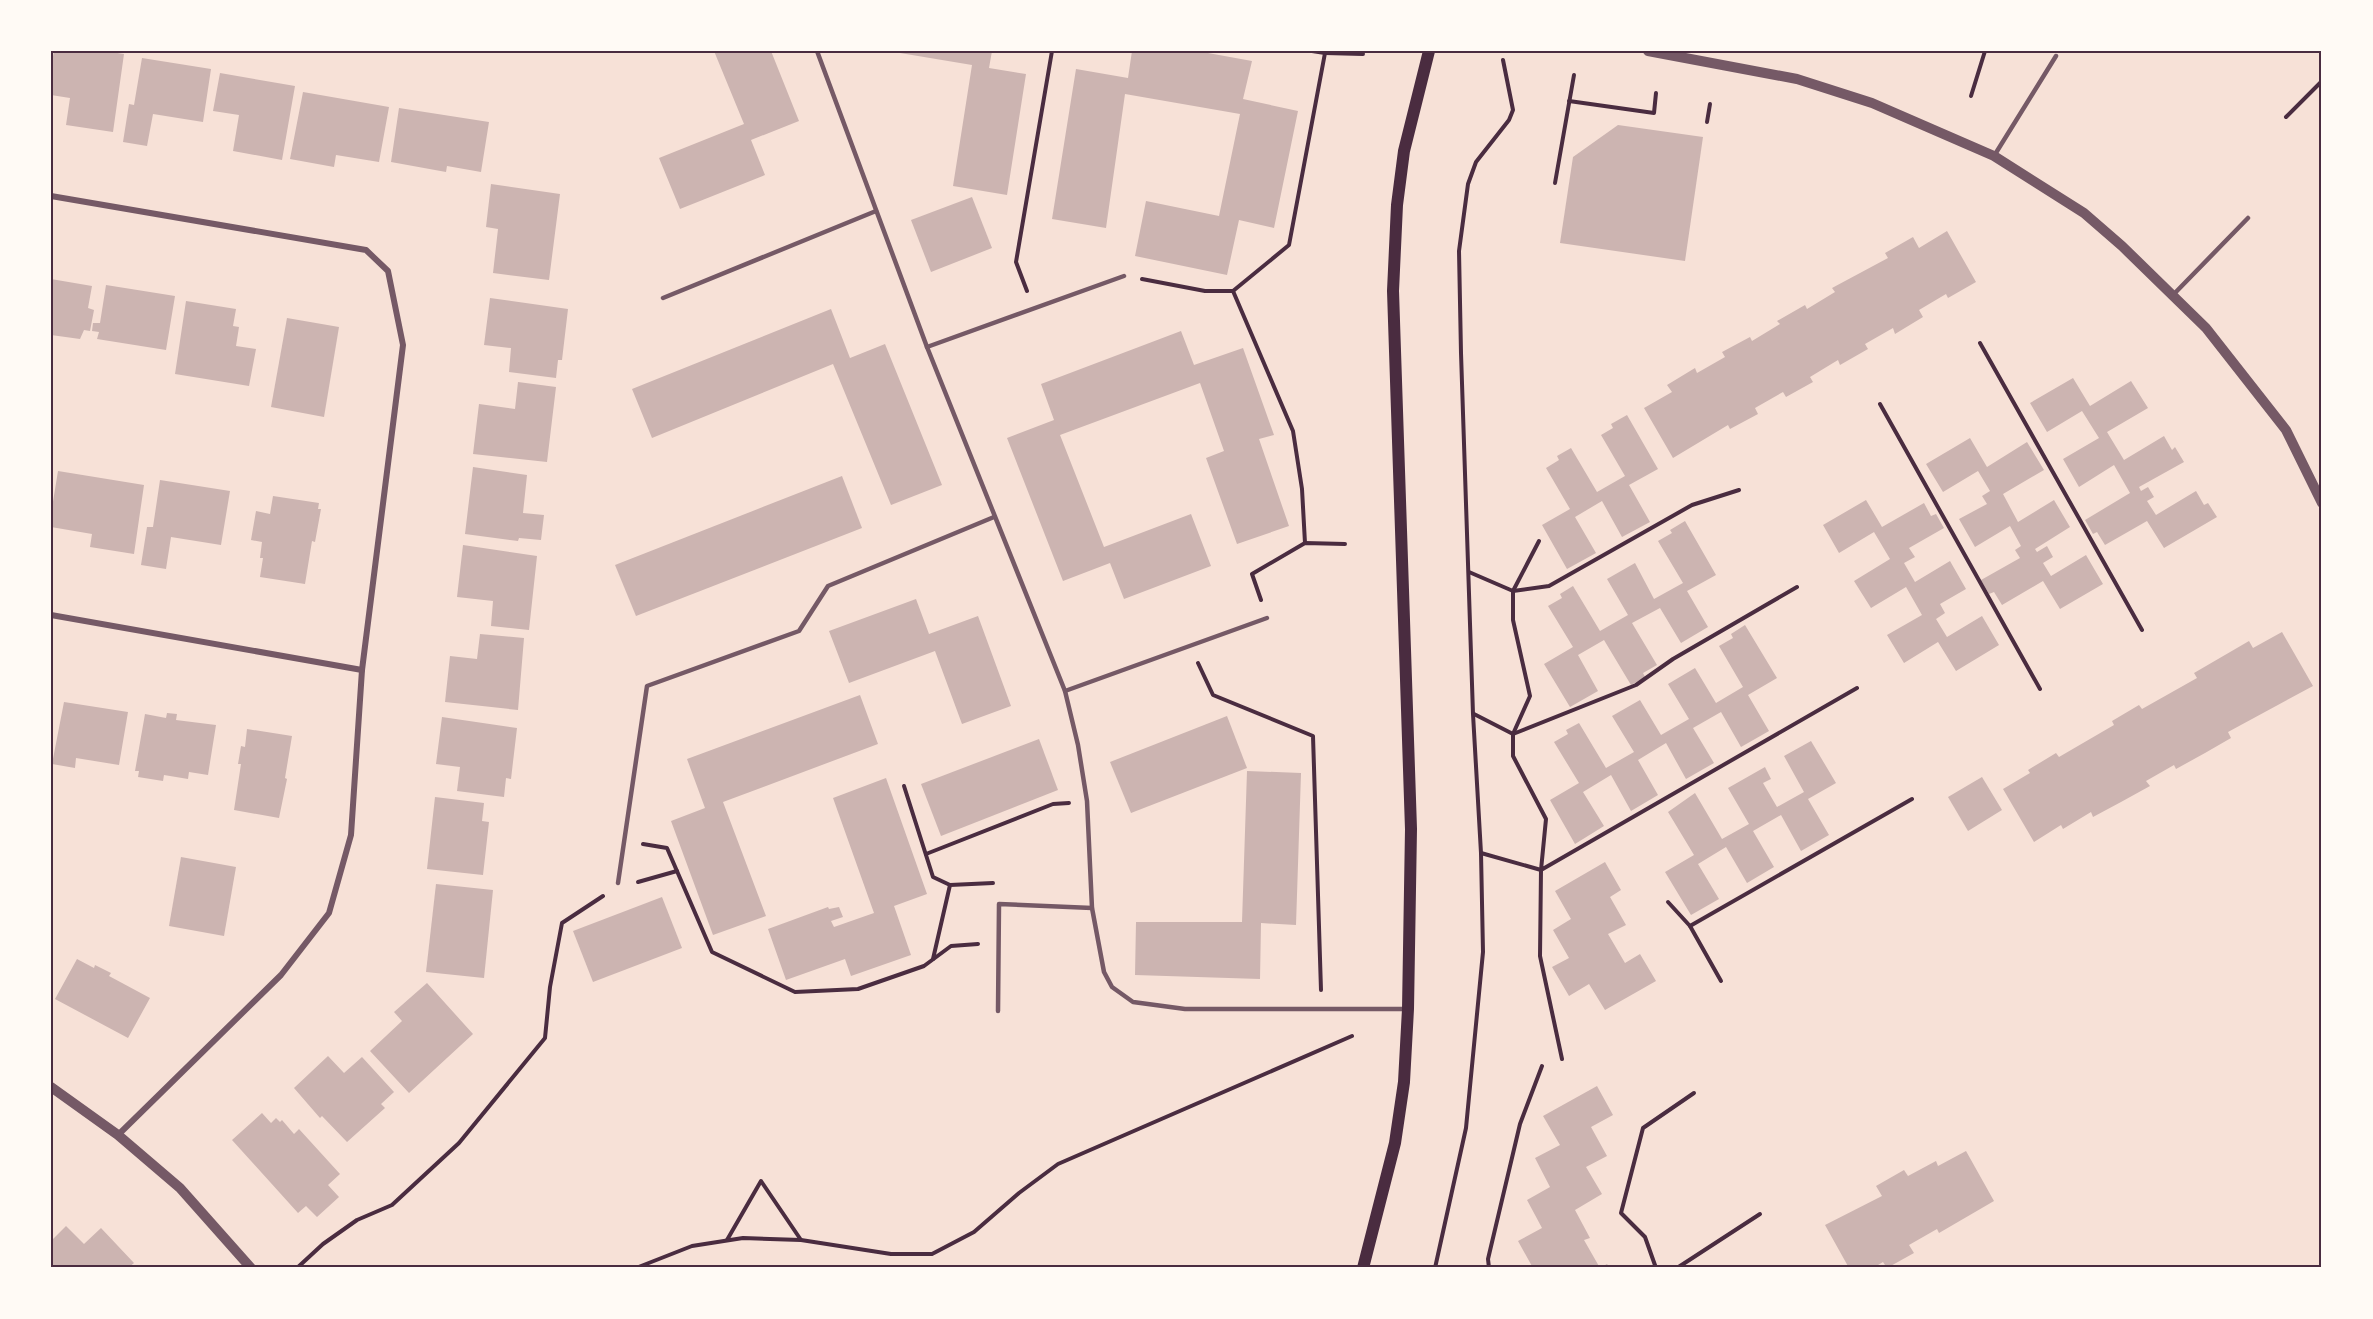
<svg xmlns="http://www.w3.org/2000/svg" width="2373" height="1319" font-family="Karla,sans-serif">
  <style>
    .building { fill: #ccb4b1 }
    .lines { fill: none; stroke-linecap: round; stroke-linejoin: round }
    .path { stroke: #4a2c40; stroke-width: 4 }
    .service { stroke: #755966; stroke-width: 4.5 }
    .minor { stroke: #755966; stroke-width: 6 }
    .tertiary { stroke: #755966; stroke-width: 10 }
    .secondary { stroke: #4a2c40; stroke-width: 12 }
    .neatline { fill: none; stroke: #4a2c40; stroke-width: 2 }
  </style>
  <rect width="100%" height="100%" fill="#f7e1d7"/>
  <!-- building -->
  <g class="building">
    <path d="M54 51H104L124 54 113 132 66 125 70 98 51 95V67Z"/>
    <path d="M714 51H771L799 121 751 140 765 175 680 209 659 158 744 124Z"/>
    <path d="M888 51H992L989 68 1026 74 1007 195 953 186 972 65Z"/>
    <path d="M1132 51H1197L1252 61 1243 99 1298 111 1274 228 1239 220 1227 275 1135 256 1146 201 1219 216 1240 114 1125 94 1106 228 1052 219 1076 69 1128 78Z"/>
    <path d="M142 58 211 69 203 122 153 114 147 146 123 142 129 104 134 105Z"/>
    <path d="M220 73 295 86 282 160 233 151 239 115 213 111Z"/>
    <path d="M303 92 389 107 379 162 336 155 334 167 290 159Z"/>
    <path d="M399 108 489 122 481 172 447 166 446 172 391 162Z"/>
    <path d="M1618 125 1703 137 1685 261 1560 243 1573 157Z"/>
    <path d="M491 184 560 194 549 280 493 273 498 229 486 227Z"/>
    <path d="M972 197 992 248 931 272 911 220Z"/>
    <path d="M1947 231 1976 282 1948 298 1946 294 1919 310 1923 317 1895 334 1893 328 1865 344 1868 349 1840 365 1838 360 1810 377 1813 382 1786 397 1783 392 1755 408 1758 414 1730 429 1728 425 1673 458 1644 408 1672 392 1667 385 1695 368 1697 373 1725 357 1722 352 1750 337 1752 341 1780 324 1777 321 1805 305 1807 309 1835 292 1832 288 1888 258 1885 253 1913 237 1919 248Z"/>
    <path d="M51 279 92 286 88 308 94 310 90 331 84 330 80 339 51 335Z"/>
    <path d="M106 285 175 296 166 350 97 339 99 332 92 331 93 323H100Z"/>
    <path d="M490 298 568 309 562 360H558L556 378 509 372 511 348 484 345Z"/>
    <path d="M186 301 236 309 233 326 239 327 236 346 256 349 249 386 175 374Z"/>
    <path d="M831 309 850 358 885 344 942 485 891 505 833 364 652 438 632 389Z"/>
    <path d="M287 318 339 327 324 417 271 407Z"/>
    <path d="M1181 331 1194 365 1243 348 1274 435 1259 439 1289 526 1237 544 1206 458 1224 451 1200 383 1060 435 1104 547 1191 514 1211 566 1124 599 1110 563 1063 581 1007 438 1054 420 1041 384Z"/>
    <path d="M2073 378 2090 406 2131 381 2148 408 2107 432 2124 460 2164 436 2172 450 2175 447 2184 462 2139 487 2141 491 2148 487 2154 497 2147 501 2156 515 2196 491 2204 505 2208 503 2217 517 2164 548 2147 521 2105 545 2097 532 2093 534 2085 520 2130 493 2114 465 2079 487 2063 459 2099 438 2082 411 2047 432 2030 403Z"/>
    <path d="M518 382 556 387 547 462 473 454 479 404 515 409Z"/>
    <path d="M1627 415 1658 469 1629 485 1650 522 1622 537 1602 501 1575 517 1596 553 1567 569 1542 525 1570 509 1546 468 1559 460 1557 456 1571 448 1597 492 1625 476 1601 435 1613 428 1611 424Z"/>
    <path d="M1970 438 1987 467 2027 442 2044 470 2003 494 2018 522 2054 500 2070 527 2035 549 2037 552 2047 546 2053 557 2043 563 2051 576 2086 555 2103 584 2060 609 2043 581 2002 605 1994 592 1989 594 1981 580 2020 558 2015 550 2021 546 2010 526 1975 547 1959 519 1987 504 1982 496 1990 491 1978 471 1943 492 1926 464Z"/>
    <path d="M473 467 527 475 523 513 544 515 541 540 519 538 518 541 465 534Z"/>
    <path d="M58 471 144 485 134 554 90 547 92 534 51 527V514Z"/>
    <path d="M842 476 862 528 636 616 615 565Z"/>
    <path d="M160 480 230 491 221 545 171 537 166 569 141 565 147 527H153Z"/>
    <path d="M273 496 319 503 318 509H321L315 542 312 541 305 584 260 577 263 558H260L262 542 251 540 256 511 270 514Z"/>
    <path d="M1866 500 1882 527 1924 503 1931 516 1936 514 1944 528 1909 548 1915 557 1904 563 1915 582 1950 561 1966 589 1940 604 1945 613 1936 619 1947 637 1982 616 1999 645 1956 671 1938 642 1904 663 1887 635 1922 615 1906 587 1871 608 1854 581 1890 559 1874 532 1839 553 1823 525Z"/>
    <path d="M1685 521 1716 575 1687 591 1708 627 1681 643 1660 608 1632 623 1657 665 1643 673 1645 677 1631 685 1604 640 1578 655 1598 691 1570 707 1544 664 1573 647 1548 606 1562 598 1560 594 1573 586 1600 631 1628 615 1607 579 1635 563 1654 599 1683 583 1658 541 1672 533 1670 530Z"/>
    <path d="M463 545 537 556 529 630 491 626 493 601 457 597Z"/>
    <path d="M916 599 929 634 978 616 1011 706 962 724 935 651 849 683 829 631Z"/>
    <path d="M1745 625 1777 678 1748 695 1769 731 1741 747 1721 712 1693 728 1714 763 1686 779 1666 743 1638 760 1658 795 1631 811 1611 775 1583 792 1604 826 1575 844 1550 800 1579 783 1554 742 1568 734 1566 730 1579 723 1606 768 1634 752 1612 716 1640 700 1661 735 1689 719 1668 684 1695 668 1716 703 1743 687 1719 646 1733 638 1731 634Z"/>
    <path d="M2282 632 2313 686 2228 732 2231 738 2205 753 2176 769 2174 765 2146 781 2150 786 2121 802 2093 817 2091 812 2063 829 2061 825 2034 842 2003 789 2030 773 2028 770 2056 753 2059 757 2114 725 2112 721 2139 705 2142 709 2197 678 2194 673 2249 641 2253 648Z"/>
    <path d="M480 634 524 638 518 710 445 702 450 656 477 659Z"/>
    <path d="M860 695 878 744 723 802 766 916 713 935 671 821 705 808 687 759Z"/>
    <path d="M64 702 128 712 119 765 76 758 75 768 52 764Z"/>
    <path d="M167 713 177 714 176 720 216 725 208 775 189 772 188 779 164 775 163 781 138 777 139 771H135L145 714 166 718Z"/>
    <path d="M1227 716 1247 768 1131 813 1110 762Z"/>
    <path d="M442 717 517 728 511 779 506 778 504 797 457 791 460 767 436 764Z"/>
    <path d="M247 729 292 736 285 778 287 779 279 818 234 810 241 764H238L241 746 245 747Z"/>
    <path d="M1039 739 1058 790 941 836 921 784Z"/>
    <path d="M1811 741 1836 783 1808 799 1829 835 1801 851 1781 815 1753 831 1774 867 1747 883 1726 847 1698 864 1719 899 1691 915 1665 872 1694 855 1668 812 1695 793 1722 839 1749 824 1728 788 1765 767 1771 779 1763 783 1777 807 1804 792 1784 756Z"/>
    <path d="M1247 771 1301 773 1296 925 1261 923 1260 979 1135 975 1136 922H1242Z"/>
    <path d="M1982 777 2002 810 1968 831 1948 797Z"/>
    <path d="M886 778 927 894 894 906 911 955 851 976 845 959 786 980 768 929 828 907 829 909 839 907 843 917 831 921 834 927 874 913 833 798Z"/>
    <path d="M435 797 484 803 482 821 489 822 483 875 427 869Z"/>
    <path d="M181 857 236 867 224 936 169 926Z"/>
    <path d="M1605 862 1621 890 1610 897 1626 925 1608 934 1625 963 1640 954 1656 981 1605 1010 1589 984 1569 996 1552 967 1569 958 1553 930 1571 919 1555 891Z"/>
    <path d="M436 884 493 890 484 978 426 972Z"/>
    <path d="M662 897 682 948 593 982 573 931Z"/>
    <path d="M77 959 94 968 95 965 111 973 109 976 150 998 128 1038 55 999Z"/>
    <path d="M427 983 473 1034 409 1093 370 1051 402 1021 394 1012Z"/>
    <path d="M328 1056 344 1073 362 1057 394 1092 381 1104 385 1108 347 1142 322 1116 320 1118 294 1088Z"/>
    <path d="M1597 1086 1613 1115 1591 1127 1607 1156 1586 1167 1602 1194 1575 1210 1590 1238 1584 1240 1600 1268 1607 1264 1610 1268H1533L1518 1241 1542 1228 1527 1200 1550 1187 1535 1158 1560 1145 1543 1116Z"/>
    <path d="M262 1113 271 1123 276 1118 280 1122 282 1120 294 1134 299 1129 340 1174 328 1185 339 1197 317 1217 306 1206 298 1213 232 1140Z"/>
    <path d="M1966 1151 1994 1201 1939 1233 1937 1229 1909 1245 1914 1253 1887 1268 1883 1262 1873 1268H1849L1825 1225 1882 1196 1876 1186 1904 1170 1908 1176 1936 1161 1938 1166Z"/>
    <path d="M66 1226 84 1244 101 1228 134 1263 128 1268H51V1241Z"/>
  </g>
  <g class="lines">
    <!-- path -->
    <g class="path">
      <path d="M1325 53 1363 54"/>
      <path d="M1971 96 1985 51"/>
      <path d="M1569 101 1654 113 1656 93"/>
      <path d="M2286 117 2322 81"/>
      <path d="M1707 122 1710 104"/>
      <path d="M1555 183 1574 75"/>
      <path d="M1142 279 1205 291H1233L1289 245 1325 53 1312 51"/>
      <path d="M1027 291 1016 262 1052 51"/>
      <path d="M1233 291 1293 431 1302 489 1305 543"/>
      <path d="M1980 343 2142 630"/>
      <path d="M1880 404 2040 689"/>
      <path d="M1539 541 1513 591V620L1530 696 1513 734V756L1546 819 1541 870 1857 688"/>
      <path d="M1469 572 1513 591 1549 586 1692 505 1739 490"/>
      <path d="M1261 600 1252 574 1305 543 1345 544"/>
      <path d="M1198 663 1213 695 1313 736 1321 990"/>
      <path d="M1474 714 1513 734 1636 685 1673 659 1797 587"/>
      <path d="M904 786 933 877 950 885"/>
      <path d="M643 844 667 848 712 952 795 992 858 989 924 966 951 946 978 944"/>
      <path d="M1481 853 1541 870 1540 956 1562 1059"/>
      <path d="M926 854 1053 804 1069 803"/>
      <path d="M638 882 677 871"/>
      <path d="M1668 902 1690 926 1721 981"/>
      <path d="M1690 926 1912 799"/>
      <path d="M933 959 950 885 993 883"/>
      <path d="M727 1240 761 1181 801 1240"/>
      <path d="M297 1268 323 1244 357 1220 392 1205 459 1143 545 1038 550 987 562 923 603 896"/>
      <path d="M636 1268 692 1246 743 1238 801 1240 891 1254H932L974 1232 1019 1193 1058 1164 1352 1036"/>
      <path d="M1435 1268 1466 1128 1483 952 1481 853 1473 714 1461 353 1459 251 1468 184 1476 162 1509 120 1513 110 1503 60"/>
      <path d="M1489 1268 1488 1259 1520 1124 1542 1066"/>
      <path d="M1656 1268 1645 1237 1621 1213 1643 1128 1694 1093"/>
      <path d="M1677 1268 1760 1214"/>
    </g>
    <!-- service -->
    <g class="service">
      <path d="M817 51 927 347 1065 691 1078 745 1087 801 1092 908 1104 972 1112 987 1133 1002 1185 1009H1406"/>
      <path d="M1994 156 2056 56"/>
      <path d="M2172 296 2248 218"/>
      <path d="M663 298 876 211"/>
      <path d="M927 347 1124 276"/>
      <path d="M1065 691 1267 618"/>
      <path d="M618 883 647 686 799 631 828 586 994 517"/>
      <path d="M998 1011 999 904 1092 908"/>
    </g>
    <!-- minor -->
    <g class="minor">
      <path d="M51 196 366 250 388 271 403 345 362 670 351 835 329 913 281 975 118 1135"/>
      <path d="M51 615 362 670"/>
    </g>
    <!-- tertiary -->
    <g class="tertiary">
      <path d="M1648 51 1797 79 1872 103 1994 156 2084 213 2122 246 2206 328 2286 430 2322 503"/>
      <path d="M51 1087 118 1135 180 1188 251 1268"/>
    </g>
    <!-- secondary -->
    <path class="secondary" d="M1363 1268 1395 1143 1404 1082 1408 1009 1411 829 1393 291 1397 205 1404 151 1429 51"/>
  </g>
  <!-- border -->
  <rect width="2373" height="1319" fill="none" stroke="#fffaf5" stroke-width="105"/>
  <rect x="52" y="52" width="2268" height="1214" class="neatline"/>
</svg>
